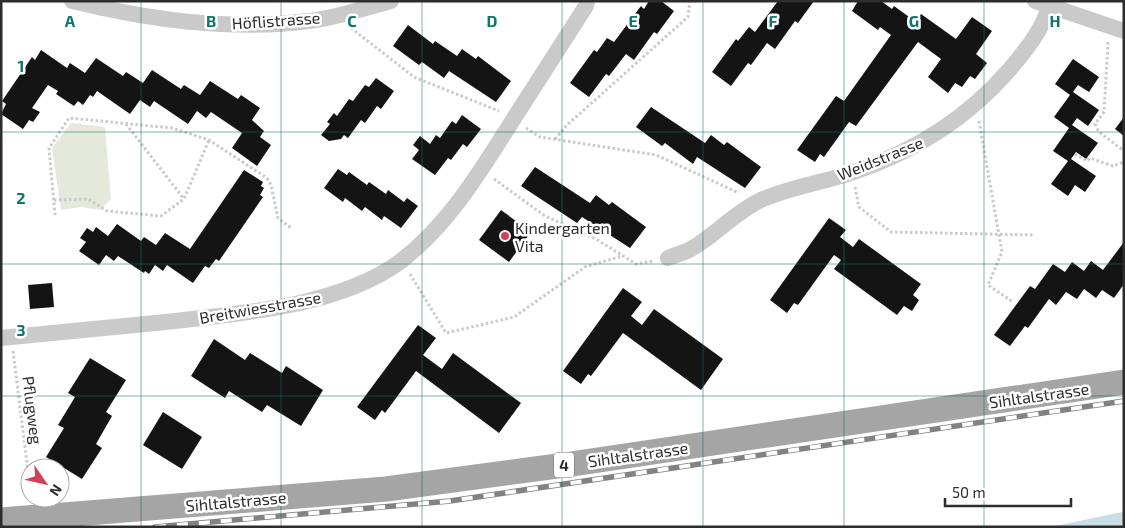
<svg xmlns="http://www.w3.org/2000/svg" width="1125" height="528" font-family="'Exo 2',sans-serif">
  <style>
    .green { fill: #e4e9db }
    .water { fill: #c9dee7 }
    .building { fill: #141414 }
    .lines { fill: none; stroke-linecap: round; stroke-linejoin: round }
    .path { stroke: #cacaca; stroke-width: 3; stroke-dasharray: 2.5 2.5; stroke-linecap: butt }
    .minor { stroke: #cacaca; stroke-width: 16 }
    .primary { stroke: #a5a5a5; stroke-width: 25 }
    .rail-casing { stroke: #828282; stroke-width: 5.5 }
    .rail { stroke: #fff; stroke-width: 4; stroke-dasharray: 11; stroke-linecap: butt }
    .grid { fill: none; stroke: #0f766e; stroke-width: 1; stroke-opacity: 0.55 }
    .poi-dot { fill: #d14157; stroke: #fff; stroke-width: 2 }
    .labels { text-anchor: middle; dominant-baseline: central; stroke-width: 5; stroke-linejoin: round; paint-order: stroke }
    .shield { fill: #fff; stroke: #6c6c6c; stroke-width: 1 }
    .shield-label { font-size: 15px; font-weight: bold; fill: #2d2d2d }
    .street-label { font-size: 16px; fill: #2d2d2d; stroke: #fff }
    .poi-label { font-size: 16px; fill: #2d2d2d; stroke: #fff; text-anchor: start }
    .grid-label { font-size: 16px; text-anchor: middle; font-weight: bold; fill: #0f766e; stroke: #fff; stroke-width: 5; stroke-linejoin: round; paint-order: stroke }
  </style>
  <rect width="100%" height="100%" fill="#fff"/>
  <!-- green -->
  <path class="green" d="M71 123 105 127 111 199 100 210 81 207 61 210 52 148Z"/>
  <!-- water -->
  <path class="water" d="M1124 512V527H1050L1117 513Z"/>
  <!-- building -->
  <g class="building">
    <path d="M649 1H661L674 11 657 34 654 32 634 60 626 54 609 76 606 74 589 97 570 83 594 50 597 52 607 38 614 42 641 6 644 9Z"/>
    <path d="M778 1H814L798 23 795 21 775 49 767 43 751 65 748 63 731 86 712 72 736 39 738 41 749 27 755 32Z"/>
    <path d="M858 1H881L892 9 894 6 916 22 921 14 956 39 972 17 992 31 976 54 987 63 975 79 970 76 962 87 955 83 948 93 928 77 941 59 918 42 856 126 849 122 824 157 820 154 815 162 797 150 836 96 844 101 891 35 880 27 878 30 852 11Z"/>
    <path d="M408 25 433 44 435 41 457 56 462 49 476 59 478 56 511 81 496 102 449 71 444 78 422 62 419 65 393 46Z"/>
    <path d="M41 50 67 68 70 63 85 73 96 58 123 76 126 72 143 83 152 70 181 89 184 85 200 95 210 81 238 99 241 95 260 108 252 120 264 131 260 137 271 145 257 166 232 148 242 133 211 112 206 118 197 111 188 124 154 101 150 107 140 100 130 114 97 91 93 97 90 95 83 105 78 101 74 106 56 94 58 91 48 85 32 108 40 112 33 122 29 120 23 129 1 114 6 104 2 101 32 57 35 60Z"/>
    <path d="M1073 59 1099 77 1089 92 1078 85 1073 92 1099 110 1088 126 1077 118 1072 125 1098 143 1086 159 1076 152 1071 159 1096 176 1085 192 1075 185 1068 196 1051 184 1068 161 1053 151 1069 128 1054 117 1070 95 1055 84Z"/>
    <path d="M376 78 394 91 381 109 377 106 365 123 361 120 348 138 344 135 341 139 329 141 321 135 330 124 327 122 334 113 337 116 349 99 353 101 365 85 369 87Z"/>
    <path d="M651 107 705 143 711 135 724 145 727 142 761 167 745 188 697 157 693 164 665 143 662 146 636 127Z"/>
    <path d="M462 115 481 129 467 147 463 144 451 160 448 158 435 175 412 159 419 150 413 145 420 136 430 144 436 135 440 138 452 121 456 124Z"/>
    <path d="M1124 117V136L1115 129Z"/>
    <path d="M535 167 590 203 596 195 609 205 612 202 646 227 630 248 582 217 577 223 521 186Z"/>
    <path d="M338 169 347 175 349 172 367 185 369 182 386 194 388 190 404 202 407 198 418 206 401 228 384 216 382 220 365 207 362 211 345 198 343 202 324 188Z"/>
    <path d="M244 170 263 182 261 186 264 188 260 195 263 197 219 261 216 259 209 268 205 266 193 283 167 265 163 271 155 265 149 274 145 271 144 273 118 256 114 261 106 255 99 265 79 251 86 242 80 238 87 228 93 232 96 227 108 236 117 224 141 241 144 237 156 245 165 233 190 249Z"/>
    <path d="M501 210 531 232 509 262 479 240Z"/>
    <path d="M829 218 846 230 840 237 853 247 859 239 921 284 913 295 919 300 912 311 904 306 897 315 834 269 841 260 834 255 798 305 794 303 787 313 770 300Z"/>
    <path d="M1124 242V284L1114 298 1102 290 1096 298 1084 289 1077 299 1066 292 1056 305 1049 299 1028 328 1025 326 1010 346 994 335 1030 286 1035 289 1053 264 1065 272 1072 262 1084 271 1091 261 1103 270Z"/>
    <path d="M52 283 54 307 30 309 28 285Z"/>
    <path d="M623 288 642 302 631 316 642 325 654 309 723 359 701 390 623 333 591 376 588 374 581 384 563 371Z"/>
    <path d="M418 325 436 338 423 355 442 369 453 353 521 403 499 433 416 371 385 413 382 410 375 420 357 407Z"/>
    <path d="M214 339 245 360 250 353 282 373 286 366 323 390 301 426 267 405 262 412 229 391 225 398 191 376Z"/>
    <path d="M90 358 126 380 106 412 112 416 96 444 102 448 82 479 46 457 64 428 58 425 75 397 68 393Z"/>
    <path d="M163 412 202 437 182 469 143 445Z"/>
  </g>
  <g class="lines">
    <!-- path -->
    <g class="path">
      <path d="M351 28 414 77 499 111"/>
      <path d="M1108 42 1104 112 1095 124 1099 132 1124 151"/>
      <path d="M979 121 1002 252 988 285 1013 302"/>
      <path d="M126 124 184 199"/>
      <path d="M526 128 540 137 656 155 739 193"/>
      <path d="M555 139 567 125 688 17 690 1"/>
      <path d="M1075 154 1087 161 1090 158 1113 166 1124 162"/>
      <path d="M494 179 545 216 596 239 636 264 653 261"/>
      <path d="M855 187 859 207 891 232 1035 235"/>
      <path d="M54 200 88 199 107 211 161 216 184 199 209 140"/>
      <path d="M55 215 49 148 69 118 172 128 209 140 267 178 271 185 278 218 291 228"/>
      <path d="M410 274 446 333 514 317 585 267 622 256"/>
      <path d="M13 351 30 487"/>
    </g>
    <!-- minor -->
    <g class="minor">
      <path d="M72 1C150 20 229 31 309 21 337 18 364 8 391 1"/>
      <path d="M1035 1 1124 31"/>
      <path d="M668 258C675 255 683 253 689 250 714 237 733 213 761 200 790 187 821 183 851 173 914 152 967 119 1010 69 1027 49 1042 30 1050 5"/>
      <path d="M1 338C56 333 111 327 166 322 239 314 341 306 401 261 448 225 480 172 511 123 536 84 561 45 586 6L587 1"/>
    </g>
    <!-- primary -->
    <path class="primary" d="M1 520 386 489 565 465 1124 382"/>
    <defs>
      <path id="rail" d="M155 527 450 501 1124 401"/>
    </defs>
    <!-- rail casing -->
    <use href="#rail" class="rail-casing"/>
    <!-- rail -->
    <use href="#rail" class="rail"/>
  </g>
  <!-- grid -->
  <path class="grid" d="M141 1V527M281 1V527M422 1V527M562 1V527M703 1V527M844 1V527M984 1V527M1 132H1124M1 264H1124M1 396H1124"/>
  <!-- markers -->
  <circle class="poi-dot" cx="505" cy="236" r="5"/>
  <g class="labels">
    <!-- shield labels -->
    <rect class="shield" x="554" y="452.5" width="20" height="25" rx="4"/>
    <g class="shield-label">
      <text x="564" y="465">4</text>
    </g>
    <!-- street labels -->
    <g class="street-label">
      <text transform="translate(276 20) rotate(-4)">Höflistrasse</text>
      <text transform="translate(880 158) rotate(-22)">Weidstrasse</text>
      <text transform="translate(260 307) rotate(-10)">Breitwiesstrasse</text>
      <text transform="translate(1039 395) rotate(-8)">Sihltalstrasse</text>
      <text transform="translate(33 410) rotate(83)">Pflugweg</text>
      <text transform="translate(638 454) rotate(-8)">Sihltalstrasse</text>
      <text transform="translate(236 501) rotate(-5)">Sihltalstrasse</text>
    </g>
    <!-- poi labels -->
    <g class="poi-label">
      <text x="515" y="227">Kindergarten<tspan x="515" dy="18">Vita</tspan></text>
    </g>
  </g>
  <g class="grid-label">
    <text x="70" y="27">A</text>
    <text x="211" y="27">B</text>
    <text x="352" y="27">C</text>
    <text x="492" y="27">D</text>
    <text x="633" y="27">E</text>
    <text x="773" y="27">F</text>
    <text x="914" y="27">G</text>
    <text x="1055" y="27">H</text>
    <text x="21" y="72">1</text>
    <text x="21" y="204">2</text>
    <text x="21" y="336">3</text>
  </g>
  <!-- border -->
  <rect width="1125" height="528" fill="none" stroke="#2d2d2d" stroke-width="5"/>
  <!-- north arrow -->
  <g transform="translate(45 483) rotate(124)"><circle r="24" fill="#ffffff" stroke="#ababab"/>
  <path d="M0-4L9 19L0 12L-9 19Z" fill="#d14157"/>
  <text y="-8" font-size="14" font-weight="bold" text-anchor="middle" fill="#2d2d2d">N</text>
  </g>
  <!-- scale -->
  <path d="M945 498v8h126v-8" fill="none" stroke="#2d2d2d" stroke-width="2.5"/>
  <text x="952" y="498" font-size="15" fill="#2d2d2d" stroke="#ffffff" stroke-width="4" paint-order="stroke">50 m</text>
</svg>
